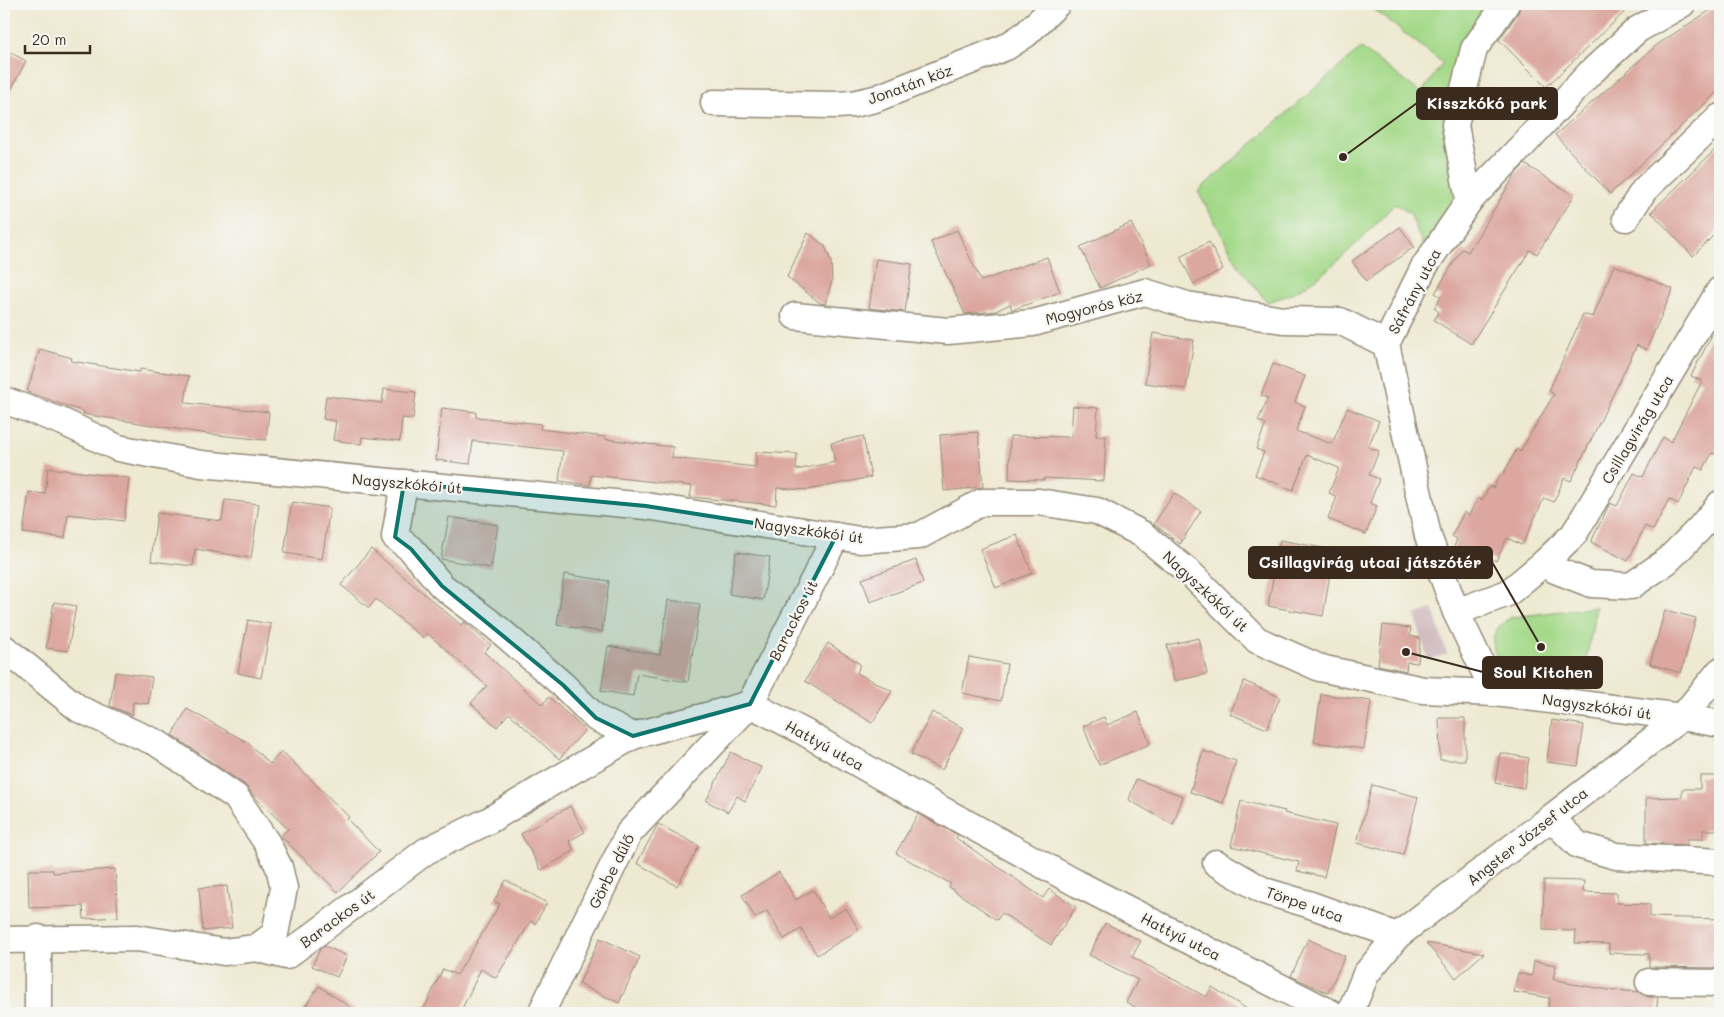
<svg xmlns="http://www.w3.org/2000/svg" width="1724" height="1017" font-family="Mali,sans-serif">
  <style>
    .industrial { fill: #d2bec2 }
    .green { fill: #a4d989; stroke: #708254 }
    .building { fill: #dca79f }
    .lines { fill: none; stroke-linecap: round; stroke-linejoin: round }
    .minor-casing { stroke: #948a78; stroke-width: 29 }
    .minor { stroke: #fff; stroke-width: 26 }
    .marked { fill: #0f766e; fill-opacity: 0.2; stroke: #0f766e; stroke-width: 4; stroke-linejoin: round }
    .labels { text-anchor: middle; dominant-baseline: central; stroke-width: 4.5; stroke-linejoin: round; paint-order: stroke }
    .street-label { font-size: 15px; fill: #3b2a1e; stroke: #f6f6f2 }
    .leader { fill: none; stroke: #3b2a1e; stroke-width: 2 }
    .callout-dot { fill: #3b2a1e; stroke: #f6f6f2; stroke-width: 2 }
    .callout { fill: #3b2a1e; stroke: #3b2a1e; stroke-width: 2 }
    .callout-label { font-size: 16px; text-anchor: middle; font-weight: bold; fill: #fff }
  </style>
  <rect width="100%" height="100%" fill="#f6f6f2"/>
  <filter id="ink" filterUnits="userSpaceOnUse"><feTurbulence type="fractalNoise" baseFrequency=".02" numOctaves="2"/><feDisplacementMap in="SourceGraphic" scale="10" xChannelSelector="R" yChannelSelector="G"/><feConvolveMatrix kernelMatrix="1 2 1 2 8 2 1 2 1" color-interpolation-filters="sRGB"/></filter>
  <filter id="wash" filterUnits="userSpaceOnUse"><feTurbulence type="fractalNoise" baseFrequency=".0096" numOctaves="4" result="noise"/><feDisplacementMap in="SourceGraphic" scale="20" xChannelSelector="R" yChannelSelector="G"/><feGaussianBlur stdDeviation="1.12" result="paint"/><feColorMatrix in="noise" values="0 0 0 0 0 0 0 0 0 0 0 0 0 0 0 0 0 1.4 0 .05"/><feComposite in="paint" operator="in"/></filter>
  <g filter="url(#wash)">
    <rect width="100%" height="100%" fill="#eee9d1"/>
    <!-- industrial -->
    <path class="industrial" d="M1433 609 1447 654 1428 660 1415 615Z"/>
    <!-- green -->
    <g class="green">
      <path d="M1367 4H1498L1467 52 1457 200 1424 248 1410 213 1395 204C1364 236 1333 271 1293 293 1285 297 1276 299 1267 302L1240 268 1198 191 1361 48 1421 93 1443 63Z"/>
      <path d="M1596 607 1583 678C1565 676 1524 675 1509 669 1499 664 1494 654 1493 644 1492 631 1502 622 1512 617Z"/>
    </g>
    <g id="blocks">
      <!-- building -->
      <g class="building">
        <path d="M1521 4H1633L1546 87 1499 40 1518 13Z"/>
        <path d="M1720 4V89L1610 194 1555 135 1658 44Z"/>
        <path d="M4 49 26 61 4 103Z"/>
        <path d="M1720 145V229L1693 256 1651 212Z"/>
        <path d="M1525 164 1574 196 1537 254 1530 250 1471 344 1434 320 1439 312 1434 308 1441 297 1435 293 1462 249 1468 252 1517 172Z"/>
        <path d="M1131 223 1151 264 1100 288 1080 247Z"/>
        <path d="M1400 227 1414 247 1366 281 1352 261Z"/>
        <path d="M957 230 981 281 1047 257 1060 292 1012 310 1010 304 996 311 965 314 931 242Z"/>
        <path d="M808 233 825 246 831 262 832 281 825 304 820 303 787 277Z"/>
        <path d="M1209 242 1223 269 1194 284 1180 257Z"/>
        <path d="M876 259 912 264 905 312 869 308Z"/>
        <path d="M1614 265 1673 289 1646 350 1637 345 1571 481 1564 478 1554 502 1544 498 1522 545 1507 538 1496 561 1489 558 1485 571 1468 574 1455 567 1451 555 1457 539 1452 536 1464 512 1469 515 1479 498 1482 500 1490 486 1493 488 1500 475 1502 476 1517 449 1520 452 1554 394 1549 391 1583 314 1593 317Z"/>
        <path d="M1720 319V444L1715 454 1712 453 1703 470 1696 467 1678 504 1669 499 1653 530 1645 526 1628 561 1591 542 1610 503 1617 506 1634 473 1643 477 1663 437 1671 442 1702 381 1691 376Z"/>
        <path d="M1153 333 1194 340 1186 389 1145 383Z"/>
        <path d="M40 349 72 358 71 361 140 372V369L189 376 185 403 269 412 266 440 208 434 83 414 84 412 27 392Z"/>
        <path d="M1273 364 1305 376 1295 402 1305 406 1296 431 1332 444 1347 408 1379 421 1368 447 1379 451 1369 475 1379 479 1370 503 1377 506 1366 534 1328 519 1337 497 1329 493 1339 468 1307 455 1293 490 1255 475 1264 452 1256 449 1266 424 1258 421 1268 398 1261 396Z"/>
        <path d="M384 389 416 392 413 419 402 418 400 441 362 437 361 444 333 440 336 421 323 419 326 396 382 403Z"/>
        <path d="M1073 406 1098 408 1096 436H1106L1104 481 1044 478V480L1009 479 1010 436 1071 437Z"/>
        <path d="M442 408 476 412V417L541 424 540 429 605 437V439L673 447 672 458 756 467V452L797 454 796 470 835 462 831 443 863 436 871 477 808 490 777 488 776 505 690 497 692 486 591 475 590 485 559 481 563 451 473 441 470 464 436 460Z"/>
        <path d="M978 432 983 487 944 491 940 435Z"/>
        <path d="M48 468 129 478 124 521 68 514 65 538 23 533 29 492 45 494Z"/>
        <path d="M1174 493 1201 511 1180 544 1154 524Z"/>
        <path d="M225 500 259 504 251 558 195 549 193 566 151 561 157 513 222 521Z"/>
        <path d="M292 502 330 508 322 559 284 553Z"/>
        <path d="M449 517 498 525 491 568 441 559Z"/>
        <path d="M1017 535 1032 573 996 588 980 549Z"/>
        <path d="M1280 540 1334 550 1323 616 1268 606Z"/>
        <path d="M371 549 461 625 464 622 491 645 484 652 542 705 549 697 585 730 559 759 509 713 497 727 471 703 487 686 427 633 423 638 376 599 369 608 341 585Z"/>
        <path d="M736 552 770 557 763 600 729 594Z"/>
        <path d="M916 560 923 583 870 602 862 579Z"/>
        <path d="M564 574 609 581 602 632 557 625Z"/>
        <path d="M668 600 700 604 688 682 637 674 633 696 601 691 608 646 660 655Z"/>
        <path d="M54 602 76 606 68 651 46 648Z"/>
        <path d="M1665 610 1696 618 1681 673 1650 664Z"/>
        <path d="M248 620 271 624 261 678 238 673Z"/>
        <path d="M1383 625 1411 628 1410 636 1420 638 1418 663 1407 662 1406 671 1378 665Z"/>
        <path d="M1199 638 1207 674 1174 681 1167 645Z"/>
        <path d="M828 643 860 664 857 673 892 691 872 723 805 681Z"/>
        <path d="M969 657 1007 664 1001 701 962 693Z"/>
        <path d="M115 672 152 677 148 704 133 702 132 715 110 706Z"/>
        <path d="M1244 681 1280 697 1267 729 1230 714Z"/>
        <path d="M1321 694 1371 701 1364 749 1314 742Z"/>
        <path d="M187 709 247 742 270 764 282 751 349 817 347 819 379 852 338 892 281 836 288 829 254 796 245 785 172 735Z"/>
        <path d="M932 712 963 728 942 770 911 754Z"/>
        <path d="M1138 712 1150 744 1099 765 1083 726 1104 717 1107 725Z"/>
        <path d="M1439 718H1465V760H1440Z"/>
        <path d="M1552 720 1584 725 1578 766 1547 762Z"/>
        <path d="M1203 751 1236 761 1223 803 1190 792Z"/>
        <path d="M731 752 762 768 745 801 737 796 728 812 706 801Z"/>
        <path d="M1500 753 1529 758 1524 788 1495 783Z"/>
        <path d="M1700 776H1720V830H1703V839H1687V845L1646 843V798L1682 797V789H1700Z"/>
        <path d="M1136 779 1183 796 1173 825 1129 800Z"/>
        <path d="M1372 785 1418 797 1403 855 1357 843Z"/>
        <path d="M1241 801 1285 811 1284 813 1336 825 1324 877 1297 871 1299 862 1231 846Z"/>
        <path d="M570 806 585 832 569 841 574 851 541 870 521 834Z"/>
        <path d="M918 814 958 835 956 838 1043 898 1049 889 1076 907 1051 945 1002 913 997 920 949 887 951 884 896 853Z"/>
        <path d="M658 824 699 846 677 886 637 863Z"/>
        <path d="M115 869 118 917 84 919 83 906 29 908 28 870H53V873Z"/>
        <path d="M779 872 796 900 813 890 829 918 846 908 859 930 817 955 801 929 784 939 767 911 755 918 742 895Z"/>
        <path d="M506 880 547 903 535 924 531 921 496 978 481 969 460 1013H422L443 969 457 975 500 904 494 901Z"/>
        <path d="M1544 880 1584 881 1583 892 1617 893V903L1650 904V917L1720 919V968L1649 967V954L1609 953V944L1575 943 1576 931 1543 930Z"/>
        <path d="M227 886 232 928 203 931 199 888Z"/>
        <path d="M1105 923 1141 941 1132 957 1206 997 1212 987 1253 1013H1146L1126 1002 1138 980 1089 955Z"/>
        <path d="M600 938 640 957 619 1003 579 984Z"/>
        <path d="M1308 939 1345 956 1328 993 1291 976Z"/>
        <path d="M1426 943 1484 953 1456 978Z"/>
        <path d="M325 946 347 956 337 977 312 966 320 949Z"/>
        <path d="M1534 961 1556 965 1553 979 1567 982V983L1615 991V990L1639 992 1648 997H1658L1656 1013H1547L1550 998 1514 992 1518 973 1532 976Z"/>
        <path d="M319 986 359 1013H301Z"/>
      </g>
    </g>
  </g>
  <g filter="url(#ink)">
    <use href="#blocks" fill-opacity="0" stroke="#948a78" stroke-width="1"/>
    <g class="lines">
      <defs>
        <g id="minor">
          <path d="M714 103 837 105 853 104 875 99 1006 47 1026 34 1057 4"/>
          <path d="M1469 201 1455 125 1474 49 1506 4"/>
          <path d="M1626 218 1644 190 1720 117"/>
          <path d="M795 316 948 331 1033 323 1145 292 1187 305 1283 320 1340 321 1386 344"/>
          <path d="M4 400 63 422 118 448 201 464 646 506 860 540 919 536 982 502H1039L1097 511 1142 534 1191 574 1257 640 1320 668 1423 690 1495 693 1682 717 1720 724"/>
          <path d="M404 483 395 537 411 549 442 586 496 627 563 685 596 718 633 736 750 704 804 732 880 776 1078 884 1331 1013"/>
          <path d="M1545 562 1555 570 1591 584 1631 586 1667 561 1699 529 1720 504"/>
          <path d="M1456 612 1508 593 1545 562 1574 534 1720 290"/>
          <path d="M4 648 79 709 157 743 236 797 267 843 279 867 284 888 275 934 256 948"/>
          <path d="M1495 693 1456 612 1428 536 1386 344 1424 267 1469 201 1524 144 1589 74 1637 30 1682 4"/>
          <path d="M1551 818 1578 845 1616 856 1720 862"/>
          <path d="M1216 863 1264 891 1308 904 1397 936"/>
          <path d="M38 938V1013"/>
          <path d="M4 940 137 938 224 952 256 948 286 956 426 851 488 821 544 787 633 736"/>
          <path d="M1649 982 1720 983"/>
          <path d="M541 1013 629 833 750 704 836 536"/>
          <path d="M1350 1013 1366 974 1397 936 1682 717 1720 671"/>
        </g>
      </defs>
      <!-- minor casing -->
      <use href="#minor" class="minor-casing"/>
      <!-- minor -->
      <use href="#minor" class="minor"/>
    </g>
  </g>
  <!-- marked area -->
  <path class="marked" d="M404 483 646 506 836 536 750 704 633 736 596 718 563 685 442 586 411 549 395 537Z"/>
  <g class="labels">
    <!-- street labels -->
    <g class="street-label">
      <text transform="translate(910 84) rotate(-20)">Jonatán köz</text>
      <text transform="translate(1414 291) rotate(-62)">Sáfrány utca</text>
      <text transform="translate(1094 307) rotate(-14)">Mogyorós köz</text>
      <text transform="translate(1637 429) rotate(-59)">Csillagvirág utca</text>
      <text transform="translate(407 483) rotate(5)">Nagyszkókói út</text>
      <text transform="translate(809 530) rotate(8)">Nagyszkókói út</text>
      <text transform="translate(1206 591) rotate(43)">Nagyszkókói út</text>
      <text transform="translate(793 620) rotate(-63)">Barackos út</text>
      <text transform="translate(1597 706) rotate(8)">Nagyszkókói út</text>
      <text transform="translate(825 745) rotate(29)">Hattyú utca</text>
      <text transform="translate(1527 836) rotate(-38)">Angster József utca</text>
      <text transform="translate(611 871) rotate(-63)">Görbe dűlő</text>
      <text transform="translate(1305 904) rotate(19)">Törpe utca</text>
      <text transform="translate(337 918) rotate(-36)">Barackos út</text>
      <text transform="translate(1181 936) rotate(27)">Hattyú utca</text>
    </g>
  </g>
  <!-- callouts -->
  <path class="leader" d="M1343 157L1417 103M1541 647L1492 562M1406 652L1483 672"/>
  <g class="callout-dot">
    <circle cx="1343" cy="157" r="5"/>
    <circle cx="1541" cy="647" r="5"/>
    <circle cx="1406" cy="652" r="5"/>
  </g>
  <g class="callout">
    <rect x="1417" y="88" width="140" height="31" rx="5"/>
    <rect x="1249" y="547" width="243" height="31" rx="5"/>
    <rect x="1483" y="657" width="119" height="31" rx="5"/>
  </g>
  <g class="callout-label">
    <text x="1487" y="109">Kisszkókó park</text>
    <text x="1370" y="568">Csillagvirág utcai játszótér</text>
    <text x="1543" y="678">Soul Kitchen</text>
  </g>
  <!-- margin -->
  <rect width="1724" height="1017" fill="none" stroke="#f6f6f2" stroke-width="20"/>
  <!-- scale -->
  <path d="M25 45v8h65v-8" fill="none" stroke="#3b2a1e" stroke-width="2.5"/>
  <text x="32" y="45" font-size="15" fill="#3b2a1e" stroke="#f6f6f2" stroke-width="4" paint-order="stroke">20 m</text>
</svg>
